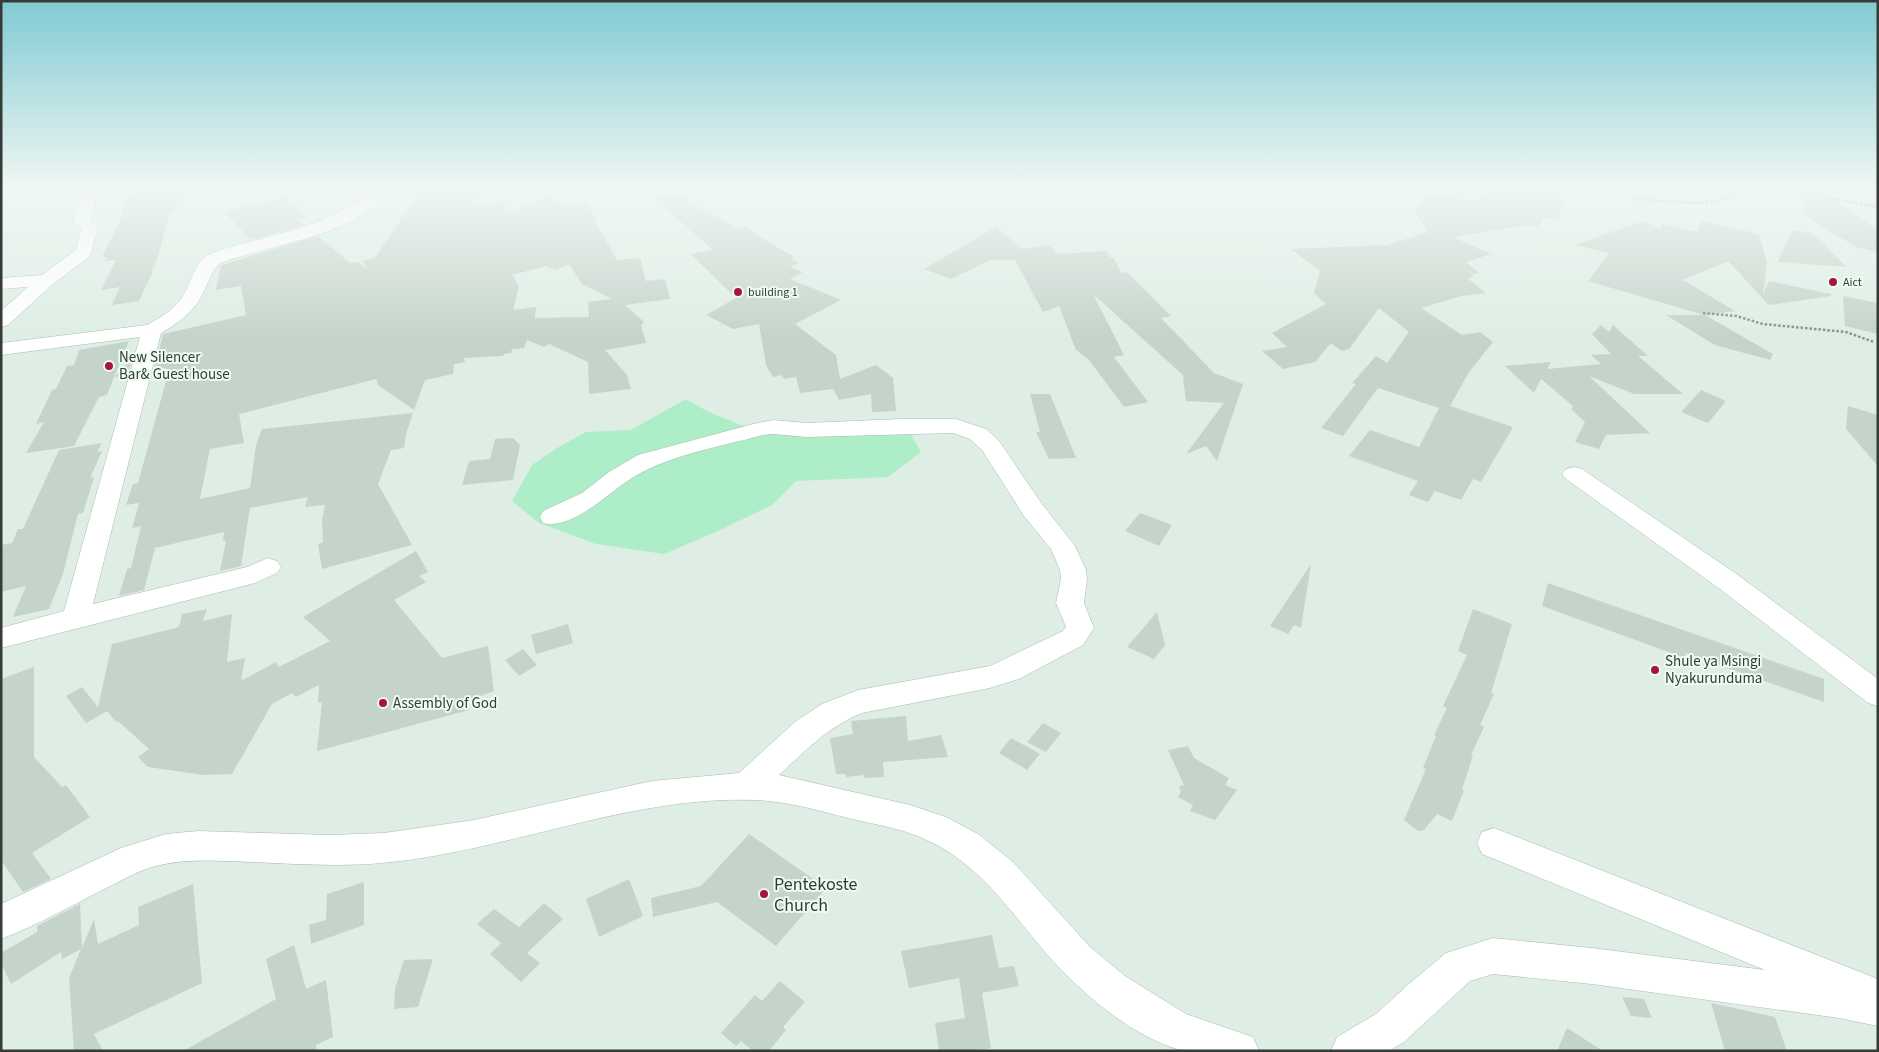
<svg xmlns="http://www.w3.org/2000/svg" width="1879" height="1052" font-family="'Source Sans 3',sans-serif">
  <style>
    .green { fill: #adedc8 }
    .building { fill: #c5d4cb; fill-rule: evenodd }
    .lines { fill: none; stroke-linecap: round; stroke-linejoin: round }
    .minor-casing { stroke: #aabab0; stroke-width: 1 }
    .path { stroke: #86918a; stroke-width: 2.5; stroke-dasharray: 2.5 2; stroke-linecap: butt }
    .minor { fill: #fff; fill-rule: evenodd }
    .poi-dot { fill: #a81346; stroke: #ecfcf2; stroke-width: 2 }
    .labels { text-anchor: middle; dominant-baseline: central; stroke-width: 4; stroke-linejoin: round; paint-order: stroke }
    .far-poi-label { font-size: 12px; fill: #353b37; stroke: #ecfcf2; text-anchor: start }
    .poi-label { font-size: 15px; fill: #353b37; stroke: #ecfcf2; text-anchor: start }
    .near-poi-label { font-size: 18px; fill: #353b37; stroke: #ecfcf2; text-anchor: start }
  </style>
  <rect width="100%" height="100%" fill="#deeee5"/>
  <!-- green -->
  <path class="green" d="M686 399 707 411 753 430 908 429 921 452 888 477 796 481 772 505 718 531 664 554 596 544 539 523 512 501 532 465 557 448 586 432 631 430Z"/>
  <!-- building -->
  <g class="building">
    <path d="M163 188H183L174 211 170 212 157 260 151 271H153L139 301 112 305 120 287 101 290 116 260 105 261 107 257H102L121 218 125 196Z"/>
    <path d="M451 188H477L473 205 506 202 505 214 548 197 566 205 585 203 598 221 595 222 617 260 640 258 646 281 665 279 670 299 625 305 644 322 641 325 646 343 605 350 627 375 631 389 589 394 588 362 549 344 544 347 527 340 524 348 512 349 511 353 504 354 503 356 464 358 465 362 454 364 453 374 425 380 414 410 378 385 376 379 239 414 244 443 210 449 200 499 250 488 256 445 262 429 413 413 406 434 404 448 391 450 378 484 412 545 322 569 318 544 323 542 322 520 325 505 305 507 308 497 250 508 241 566 220 571 226 541H223L224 532 155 548 144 590 119 596 127 569 131 568 141 526 132 528 139 503 126 505 133 484 138 483 166 381H163L166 368 154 370 163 334 246 315 241 286 216 290 221 265 318 236 350 263 358 262 367 269 362 261 374 259 419 192ZM569 264 582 284 612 299 588 302 589 317 535 318 536 307 513 310 519 286 512 275 546 266 555 270Z"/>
    <path d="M1497 188H1546L1561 191 1558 197 1563 198 1558 220 1545 217 1537 228 1527 225 1453 237 1491 254 1466 262 1479 273 1470 274 1474 277 1467 278 1486 293 1461 296 1421 308 1462 335 1480 332 1493 342 1469 372 1450 406 1513 427 1481 482 1473 479 1461 500 1435 491 1428 502 1409 495 1418 481 1349 456 1370 430 1419 447 1439 408 1378 388 1343 436 1321 428 1356 384 1352 383 1376 356 1387 363 1409 332 1379 308 1349 349 1342 351 1331 343 1315 362 1283 369 1262 351 1287 347 1272 333 1326 304 1314 293 1320 271 1291 249 1387 245 1428 232 1414 211 1424 195 1480 200 1484 194H1492Z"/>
    <path d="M285 196 308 217 298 220 304 225 251 240 224 212Z"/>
    <path d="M690 196V203L738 228 747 226 750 231 794 257 791 258 799 263 790 267 803 272 790 279 841 300 795 324 836 355 840 379 876 365 893 378 896 411 872 412 871 394 839 400 833 389 800 393 796 377 784 379 782 375 773 377 766 365 759 324 733 329 706 315 738 297 733 295 691 254 713 250 653 197Z"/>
    <path d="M1832 199 1878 229V252L1856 247 1800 213 1806 200Z"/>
    <path d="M1642 221 1660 228 1663 224 1697 232 1701 221 1759 234 1767 263 1763 295 1769 281 1831 294V296L1769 305 1728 261 1683 280 1735 311 1705 315 1773 354 1770 360 1715 345 1666 315H1704L1588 281 1609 253 1575 245Z"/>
    <path d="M996 227 1022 249 1049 245 1058 254 1107 251 1111 258H1114L1121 273 1127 272 1171 316 1161 318 1214 373 1243 384 1217 461 1206 446 1186 454 1224 403 1186 401 1183 377H1185L1093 294 1124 355 1114 357 1148 402 1124 407 1089 360 1076 350 1059 306 1043 312 1015 260H990L951 279 924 269Z"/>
    <path d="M1792 230 1812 233 1847 267 1778 262Z"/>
    <path d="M1843 296 1878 303V334L1845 326Z"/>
    <path d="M1601 325 1609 332 1613 325 1648 356H1638L1683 394H1634L1589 376 1650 433 1606 435 1599 449 1575 442 1585 422 1571 409 1573 406 1541 379 1534 393 1505 366 1551 362 1547 369 1601 364 1591 355 1611 354 1592 334Z"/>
    <path d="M129 341 114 377 131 361 128 375 114 377 107 395 99 397 74 446 26 453 44 422 36 424 52 390 56 389 67 366 74 365 79 350Z"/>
    <path d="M1701 390 1726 401 1708 423 1681 412Z"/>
    <path d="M1030 394H1050L1076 458 1049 459 1036 432H1040Z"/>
    <path d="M1848 406 1878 415V466L1846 429Z"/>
    <path d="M513 438 520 445 513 480 462 485 469 461 490 459 495 439Z"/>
    <path d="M102 443 97 452 102 451 90 478 94 477 83 513 78 514 63 574 49 609 13 617 26 586 1 592V545L12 543 18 529H23L59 450Z"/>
    <path d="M1140 513 1172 525 1159 546 1125 531Z"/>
    <path d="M416 551 428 572 419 576 426 582 394 600 442 658 488 646 494 691 469 700V710L317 751 322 702 318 703 319 685 296 697 292 693 272 704 232 774 204 775 148 767 138 757 149 749 118 721 116 722 107 711 86 723 66 696 82 687 98 707 112 644 179 627 182 614 207 609 203 621 232 614 227 662 245 658 241 681 276 662 279 667 330 641 303 617Z"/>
    <path d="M1311 564 1301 628 1294 625 1288 634 1270 626Z"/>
    <path d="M1548 583 1824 679V702L1685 653V658L1542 606Z"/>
    <path d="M1473 609 1512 624 1491 693 1494 694 1480 725 1484 727 1471 755 1473 756 1462 789 1464 790 1452 821 1437 814 1424 830 1418 831 1404 820 1426 769 1423 768 1436 736 1434 735 1447 708 1443 706 1467 655 1458 651Z"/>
    <path d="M1157 612 1165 645 1154 659 1127 647Z"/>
    <path d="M568 624 573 643 536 654 531 635Z"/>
    <path d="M523 649 537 665 519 676 505 660Z"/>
    <path d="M34 667V757L62 787 66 785 90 817 32 853 51 879 23 892 1 860V679Z"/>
    <path d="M906 716 908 741 941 735 948 757 883 762 884 777 864 778V775L846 777V774H836L830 738 853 734 851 721Z"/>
    <path d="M1043 723 1061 733 1046 752 1027 742Z"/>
    <path d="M1011 738 1040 754 1027 770 999 753Z"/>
    <path d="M1188 746 1194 758 1229 778 1225 785 1237 790 1215 820 1190 811 1193 805 1178 797 1181 792 1179 786 1184 785 1168 750Z"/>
    <path d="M749 834 826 888 776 946 717 902 653 917 651 898 701 886Z"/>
    <path d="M629 879 643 916 599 937 586 899Z"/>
    <path d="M364 882V925L311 944 309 925 326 920 327 894Z"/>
    <path d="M193 884 202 983 94 1034 103 1051H74L69 978 81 949 62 959 61 952 11 984 1 963V953L37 932V926L80 904 82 948 94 919 98 944 139 925 138 907Z"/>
    <path d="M544 903 563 919 527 953 540 963 521 982 490 954 501 943 477 924 494 909 519 927Z"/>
    <path d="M992 935 999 968 1014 966 1019 986 982 993 991 1048 975 1051H939L935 1023 965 1018 959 978 909 988 901 951Z"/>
    <path d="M294 945 306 989 326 980 333 1037 316 1045 317 1051H183L276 999 266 959Z"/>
    <path d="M433 959 418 1007 394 1009 395 989 404 960Z"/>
    <path d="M780 981 805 1002 783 1027 786 1030 769 1051H753L741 1041 736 1046 721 1033 755 995 762 1001Z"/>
    <path d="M1622 997 1644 999 1652 1018 1631 1016Z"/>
    <path d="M1711 1003 1775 1017 1787 1051H1725Z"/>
    <path d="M1567 1028 1603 1051H1557Z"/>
  </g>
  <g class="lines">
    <defs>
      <g id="minor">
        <path d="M96 188H139L131 193 96 198 90 220 98 228 90 256 53 284 8 325 1 327V311L28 287 1 289V278L42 275 76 250 81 229 73 221 81 194 83 191Z"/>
        <path d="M374 188H392C358 236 272 244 220 263 210 272 208 285 201 297 192 313 177 324 161 333L93 604 247 567 268 558 277 561 281 567 277 573 255 583 1 648V628L64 611 140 337 1 355V343L147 325C160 318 175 309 183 296 191 283 194 262 209 255 223 248 241 244 257 240 299 229 341 218 374 188Z"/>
        <path d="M901 419H956L986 429 999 441 1042 504 1075 546 1086 570 1087 579 1084 603 1094 628 1083 645 1019 679 990 688 862 713C829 726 805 751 779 775L910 805 946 817 978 834 1013 862 1089 946 1125 976 1186 1014 1253 1037 1259 1051C1238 1051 1194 1052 1177 1049 1128 1034 1078 990 1045 952 1011 912 982 868 933 843 907 829 877 825 848 818 817 810 786 801 754 800 632 795 505 852 382 863 339 867 295 864 252 862 220 861 187 858 156 866 139 870 123 880 106 888 72 906 37 925 1 939V904L121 848 166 834 198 831 331 835 384 833 474 820 652 781 739 773 796 721 822 704 858 690 990 666 1063 631 1066 627 1056 603 1061 579 1060 570 1051 549 1024 516 982 450 970 439 953 433 807 437 773 434 763 435C717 448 665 455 626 482 605 496 571 530 543 523L540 517 543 511 582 493 609 472 638 455 753 424 773 420 807 423Z"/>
        <path d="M1574 467 1582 469 1738 575 1878 679V706L1868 703 1720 589 1566 479 1562 474 1566 469Z"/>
        <path d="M1494 828 1878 979V1026L1839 1018 1592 984 1493 974 1470 981 1404 1042 1389 1051H1331L1337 1037 1376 1014 1410 983 1446 953 1493 938 1592 948 1765 970 1482 854 1477 843 1482 832Z"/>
      </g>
    </defs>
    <!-- minor casing -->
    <use href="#minor" class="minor-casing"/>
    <!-- path -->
    <g class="path">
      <path d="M1776 188 1878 207"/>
      <path d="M1634 199 1698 203 1715 201 1752 188"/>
      <path d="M1703 313 1736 316 1763 324 1846 332 1874 342"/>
    </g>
    <!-- minor -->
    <use href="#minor" class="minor"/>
  </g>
  <!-- sky -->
  <linearGradient id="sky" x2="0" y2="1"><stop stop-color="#81cad4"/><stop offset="0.56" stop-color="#f0f7f3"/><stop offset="1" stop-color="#f0f7f3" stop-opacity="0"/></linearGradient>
  <rect width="1879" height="336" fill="url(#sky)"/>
  <!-- markers -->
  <g class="poi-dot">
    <circle cx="1833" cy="282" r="5"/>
    <circle cx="738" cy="292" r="5"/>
    <circle cx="109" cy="366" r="5"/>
    <circle cx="1655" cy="670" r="5"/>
    <circle cx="383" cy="703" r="5"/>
    <circle cx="764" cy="894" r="5"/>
  </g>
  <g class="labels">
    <!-- far-poi labels -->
    <g class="far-poi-label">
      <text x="1843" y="282">Aict</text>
      <text x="748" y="292">building 1</text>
    </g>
    <!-- poi labels -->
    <g class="poi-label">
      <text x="119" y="357">New Silencer<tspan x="119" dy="17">Bar&amp; Guest house</tspan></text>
      <text x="1665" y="661">Shule ya Msingi<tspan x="1665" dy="17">Nyakurunduma</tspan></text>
      <text x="393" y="703">Assembly of God</text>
    </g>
    <!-- near-poi labels -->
    <g class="near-poi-label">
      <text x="774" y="884">Pentekoste<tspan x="774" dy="21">Church</tspan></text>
    </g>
  </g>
  <!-- border -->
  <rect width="1879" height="1052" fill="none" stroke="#353b37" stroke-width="5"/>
</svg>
